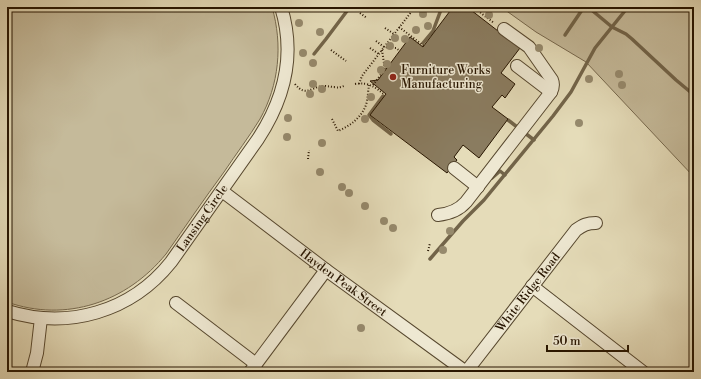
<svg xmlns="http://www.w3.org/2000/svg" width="701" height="379" font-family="'Libre Bodoni',serif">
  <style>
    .green { fill: #c5ba9a; stroke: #76684d }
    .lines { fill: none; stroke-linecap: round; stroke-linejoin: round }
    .stream { stroke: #726449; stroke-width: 3.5 }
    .building { fill: #8a7c60; stroke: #271500 }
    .minor-casing { stroke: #56472e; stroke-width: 14 }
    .path { stroke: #271500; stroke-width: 2; stroke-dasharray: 1 2; stroke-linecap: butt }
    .minor { stroke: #eee8d2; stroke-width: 12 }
    .tree { fill: #968a6d }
    .poi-dot { fill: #8f2418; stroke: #eee8d2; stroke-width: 1.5 }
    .labels { text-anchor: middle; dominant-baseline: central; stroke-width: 3; stroke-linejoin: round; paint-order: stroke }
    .poi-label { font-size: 12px; fill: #271500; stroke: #eee8d2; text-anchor: start }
    .street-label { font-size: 12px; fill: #271500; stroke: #eee8d2 }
  </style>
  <rect width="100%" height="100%" fill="#e5dcb9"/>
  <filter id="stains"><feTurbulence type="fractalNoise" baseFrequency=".005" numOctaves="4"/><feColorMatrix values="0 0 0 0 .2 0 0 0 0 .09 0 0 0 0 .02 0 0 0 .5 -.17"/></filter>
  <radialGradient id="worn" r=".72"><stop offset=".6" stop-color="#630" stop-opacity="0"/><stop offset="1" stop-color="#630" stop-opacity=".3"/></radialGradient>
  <!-- green -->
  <g class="green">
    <path d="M7 7H272C283 45 279 85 260 119 249 137 236 154 224 172 204 199 185 227 166 254 127 302 66 323 7 302Z"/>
    <path d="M501 7H694V177L586 62 536 32Z"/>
  </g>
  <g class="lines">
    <!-- stream -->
    <g class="stream">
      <path d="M588 7 612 27 626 34 632 39 676 80 694 95"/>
      <path d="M565 35 584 7"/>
      <path d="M423 43 433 31 442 7"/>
      <path d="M314 54 326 39 350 7"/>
      <path d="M383 96 369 115 373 120 391 134"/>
      <path d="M508 120 534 140"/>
      <path d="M492 178 500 171 505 175"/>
      <path d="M430 259 463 221 484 200 553 116 571 92 595 48 628 7"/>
    </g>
  </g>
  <!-- building -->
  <path class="building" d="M453 7H467L520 48 501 73 515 84 505 98 502 95 492 107 508 119 479 158 463 145 454 157 457 160 447 173 370 115 386 94 370 81 378 80 410 37 423 47Z"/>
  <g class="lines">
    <defs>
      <g id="minor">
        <path d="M517 66 551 92"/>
        <path d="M454 168 478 187"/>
        <path id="s1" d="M222 191 326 270 466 372"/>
        <path d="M438 215C448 214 459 210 466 202L551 92C553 88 554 85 552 80L529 47 504 29"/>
        <path d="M532 286 643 372"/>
        <path d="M176 303 256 364"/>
        <path id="s2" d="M7 311C68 330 131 312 171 262L258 139C285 98 296 55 281 7"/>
        <path d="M32 372 37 353 41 318"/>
        <path d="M250 372 326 270"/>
        <path id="s3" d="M466 372 576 230C583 225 587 223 596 223"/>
      </g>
    </defs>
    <!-- minor casing -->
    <use href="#minor" class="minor-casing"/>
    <!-- path -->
    <g class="path">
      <path d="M473 7 494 23"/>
      <path d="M360 13 367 18"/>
      <path d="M399 27 424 46"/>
      <path d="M385 28 394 34"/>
      <path d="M376 41 384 47 396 48 400 51"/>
      <path d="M370 48 379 54"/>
      <path d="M331 50 346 61"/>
      <path d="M382 50 385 70"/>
      <path d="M295 84C306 98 312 86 324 86 328 86 331 87 334 87 338 88 341 87 344 86"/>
      <path d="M355 84C369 82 375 87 385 95"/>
      <path d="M359 84 362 76 415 7"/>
      <path d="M373 85 385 69"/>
      <path d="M332 119 338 131C350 126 361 118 366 105 368 98 368 91 369 85"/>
      <path d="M308 159 309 150"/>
      <path d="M428 251 430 243"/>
    </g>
    <!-- minor -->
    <use href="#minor" class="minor"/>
  </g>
  <!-- trees -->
  <g class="tree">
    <circle cx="423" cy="14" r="4"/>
    <circle cx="489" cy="15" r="4"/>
    <circle cx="299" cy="23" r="4"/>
    <circle cx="428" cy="26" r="4"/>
    <circle cx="416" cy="30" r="4"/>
    <circle cx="320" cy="32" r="4"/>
    <circle cx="395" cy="38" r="4"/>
    <circle cx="405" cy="39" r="4"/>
    <circle cx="390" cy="46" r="4"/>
    <circle cx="539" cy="48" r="4"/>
    <circle cx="303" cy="53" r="4"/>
    <circle cx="313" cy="63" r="4"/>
    <circle cx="387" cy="64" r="4"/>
    <circle cx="381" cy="70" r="4"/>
    <circle cx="619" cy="74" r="4"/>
    <circle cx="589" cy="79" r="4"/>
    <circle cx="313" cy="84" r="4"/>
    <circle cx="622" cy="85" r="4"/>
    <circle cx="322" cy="89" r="4"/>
    <circle cx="310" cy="94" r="4"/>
    <circle cx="371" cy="97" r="4"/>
    <circle cx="288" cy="118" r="4"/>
    <circle cx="365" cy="119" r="4"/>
    <circle cx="579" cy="123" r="4"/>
    <circle cx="287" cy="137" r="4"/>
    <circle cx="322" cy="143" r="4"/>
    <circle cx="320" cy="172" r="4"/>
    <circle cx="342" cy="187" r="4"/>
    <circle cx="349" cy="193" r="4"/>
    <circle cx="365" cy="206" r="4"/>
    <circle cx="384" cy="221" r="4"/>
    <circle cx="393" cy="228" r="4"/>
    <circle cx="450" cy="231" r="4"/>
    <circle cx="443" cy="250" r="4"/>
    <circle cx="361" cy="328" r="4"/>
  </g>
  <!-- markers -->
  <circle class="poi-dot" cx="393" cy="77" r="4"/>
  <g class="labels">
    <!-- poi labels -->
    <g class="poi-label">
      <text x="401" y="70">Furniture Works<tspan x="401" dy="14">Manufacturing</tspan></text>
    </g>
    <!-- street labels -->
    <g class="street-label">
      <text stroke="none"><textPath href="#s2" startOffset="236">Lansing Circle</textPath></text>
      <text stroke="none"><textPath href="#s1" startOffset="152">Hayden Peak Street</textPath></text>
      <text stroke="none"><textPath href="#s3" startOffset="101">White Ridge Road</textPath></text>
    </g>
  </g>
  <!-- margin -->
  <rect width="701" height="379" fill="none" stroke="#e5dcb9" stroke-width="24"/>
  <rect x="8" y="8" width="685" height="363" fill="none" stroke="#271500" stroke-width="2"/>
  <rect x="12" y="12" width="677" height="355" fill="none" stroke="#271500"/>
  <!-- scale -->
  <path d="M547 345v6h81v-6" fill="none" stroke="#271500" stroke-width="2"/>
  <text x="553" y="345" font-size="12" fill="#271500" stroke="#eee8d2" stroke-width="3" paint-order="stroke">50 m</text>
  <rect width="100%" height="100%" filter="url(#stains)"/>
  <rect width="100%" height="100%" fill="url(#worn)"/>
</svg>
